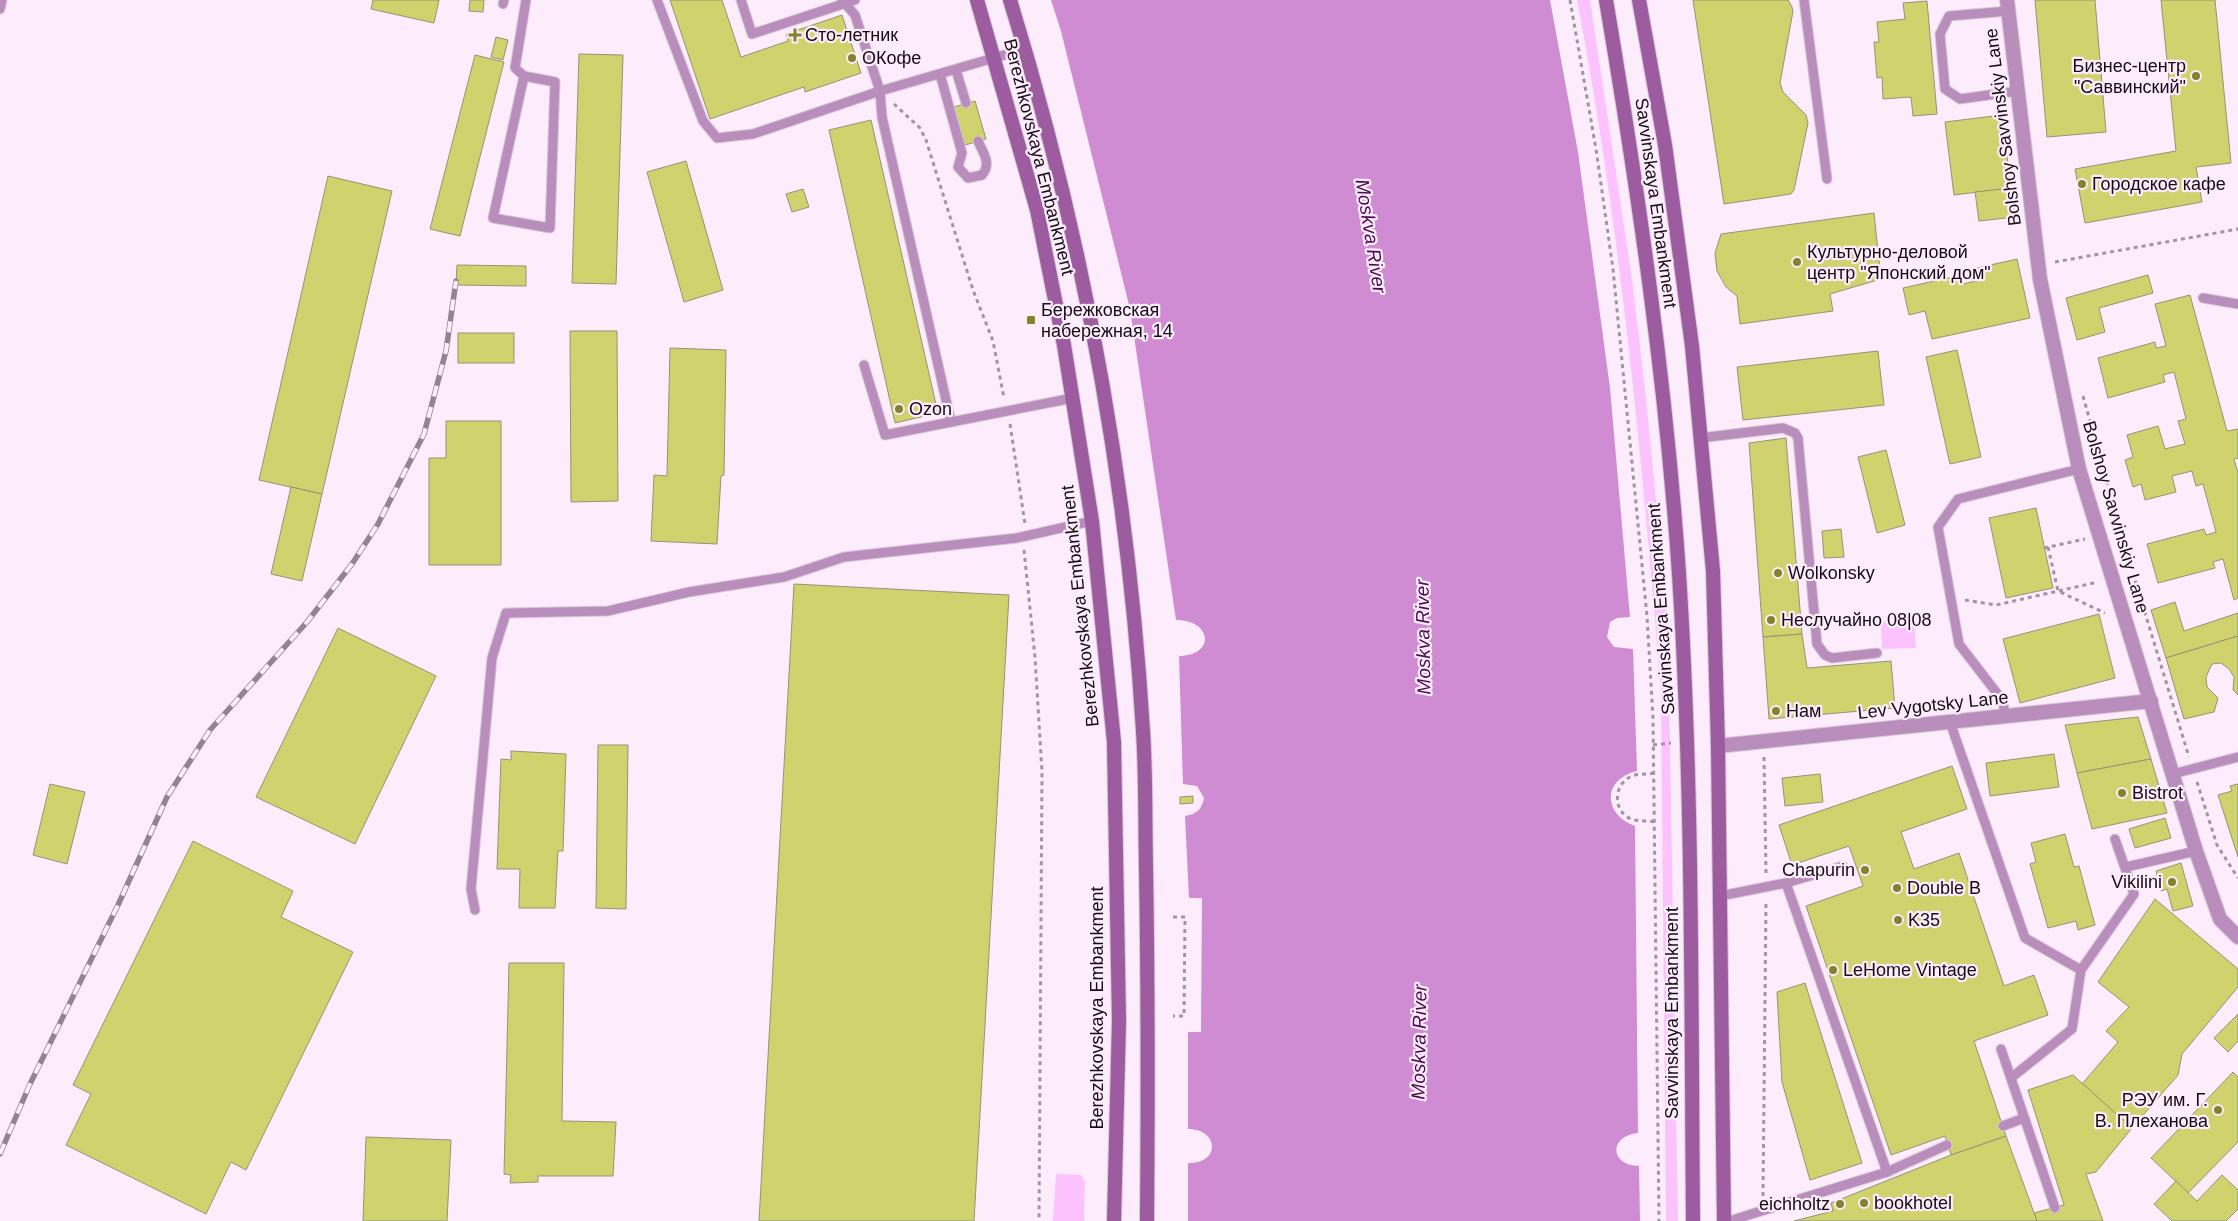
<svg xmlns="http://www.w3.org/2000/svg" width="2238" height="1221" font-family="Arial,sans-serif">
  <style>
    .green { fill: #fbc2fd }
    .water { fill: #d08cd3 }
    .building { fill: #cfd26d; stroke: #939575 }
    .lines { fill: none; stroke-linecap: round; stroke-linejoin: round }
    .service-casing { stroke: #d7c8d7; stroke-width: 11 }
    .minor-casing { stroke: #d7c8d7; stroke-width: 16 }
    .secondary-casing { stroke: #d7c8d7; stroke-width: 16 }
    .path { stroke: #a195a1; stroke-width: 3; stroke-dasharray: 4 4; stroke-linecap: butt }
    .service { stroke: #ba8ebc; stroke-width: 9 }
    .minor { stroke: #ba8ebc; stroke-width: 14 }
    .secondary { stroke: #9d5ca0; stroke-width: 14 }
    .rail-casing { stroke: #918591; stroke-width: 5.5 }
    .rail { stroke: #fcecfc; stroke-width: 4; stroke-dasharray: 11; stroke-linecap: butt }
    .poi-dot { fill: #81832d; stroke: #fcecfc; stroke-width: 2 }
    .labels { text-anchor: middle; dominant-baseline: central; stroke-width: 4.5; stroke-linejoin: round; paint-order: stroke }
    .poi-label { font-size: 18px; fill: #150d15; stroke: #fcecfc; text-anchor: start }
    .street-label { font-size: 18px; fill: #150d15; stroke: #fcecfc }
    .water-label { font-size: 19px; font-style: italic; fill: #4b0c4f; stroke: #fcecfc }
  </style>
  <rect width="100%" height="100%" fill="#fcecfc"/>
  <!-- green -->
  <g class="green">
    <path d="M1577 0H1590L1632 279 1646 398 1668 624 1678 1221H1666L1661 692C1642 460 1621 228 1577 0Z"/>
    <path d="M1914 620 1916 648 1882 649 1881 622Z"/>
    <path d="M1056 1174 1081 1175 1085 1181 1084 1221H1053Z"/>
  </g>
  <!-- water -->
  <path class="water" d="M1051 0H1550L1578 152 1610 388 1630 617 1617 618 1610 622 1607 637 1614 647 1633 649 1637 771C1603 779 1602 814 1635 826L1638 1133C1608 1136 1610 1166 1639 1166L1640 1221H1188V1163C1221 1164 1219 1129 1188 1129V1032H1201L1202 898H1189L1185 816C1197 814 1202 809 1204 798L1197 786 1183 784 1179 656C1216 655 1212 620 1176 620L1130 309 1061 31Z"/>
  <!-- building -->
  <g class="building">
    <path d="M373 0H439L434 23 371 9Z"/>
    <path d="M470 0H484L483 12 469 11Z"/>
    <path d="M670 0H722L741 57 788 41 786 34 842 15 861 73 805 92 804 87 710 119Z"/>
    <path d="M1693 0H1788L1792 7 1793 11 1780 83 1783 92 1806 115 1808 123 1794 190 1791 194 1724 204Z"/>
    <path d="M2035 0H2095L2106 132 2047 137Z"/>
    <path d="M2161 0H2215L2231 163 2196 167 2202 202 2085 223 2075 169 2176 151Z"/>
    <path d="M1927 1 1937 114 1913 116 1911 97 1883 99 1882 77 1877 78 1874 42H1879L1877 22 1905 19 1903 3Z"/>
    <path d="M496 37 508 40 503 60 491 57Z"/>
    <path d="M579 54 623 55 616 284 572 283Z"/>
    <path d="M475 55 504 62 460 236 430 229Z"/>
    <path d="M975 101 986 139 965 145 954 107Z"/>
    <path d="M2002 115 2011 188 1954 195 1945 122Z"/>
    <path d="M871 120 938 413 895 423 829 130Z"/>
    <path d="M686 161 723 290 684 302 647 172Z"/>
    <path d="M328 176 392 191 322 494 259 480Z"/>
    <path d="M2011 188 2015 217 1979 221 1975 192Z"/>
    <path d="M803 189 809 207 792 212 786 194Z"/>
    <path d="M1874 213 1881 279 1830 294 1833 311 1740 324 1737 296 1726 287 1717 271 1715 253 1721 234Z"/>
    <path d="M2017 259 2030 318 1932 339 1925 311 1909 315 1903 288 1961 275 1963 284 1980 280 1977 268Z"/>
    <path d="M457 265 526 266V286L456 285Z"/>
    <path d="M2148 275 2153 293 2099 308 2105 332 2077 340 2066 298Z"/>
    <path d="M2190 295 2227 431 2238 429V458L2234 459 2238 473V598L2234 600 2223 559 2213 562 2215 568 2158 583 2147 544 2204 529 2206 535 2216 532 2203 484 2196 486 2192 471 2172 476 2176 492 2145 500 2141 484 2133 487 2125 460 2133 457 2127 435 2158 426 2165 449 2185 444 2178 421 2186 419 2174 372 2163 375 2165 382 2108 398 2098 358 2155 342 2156 348 2166 346 2155 304Z"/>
    <path d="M570 331H617L618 501 571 502Z"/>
    <rect x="458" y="333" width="56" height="30"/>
    <path d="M670 348 726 350 724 475 721 476 717 544 651 541 654 475 667 476Z"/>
    <path d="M1957 350 1981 457 1950 464 1926 357Z"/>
    <path d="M1878 351 1884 405 1743 420 1737 367Z"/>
    <path d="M446 421H501V565H429V458H446Z"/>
    <path d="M1786 438 1802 634 1763 637 1749 443Z"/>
    <path d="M1886 450 1905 525 1877 533 1858 457Z"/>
    <path d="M291 487 322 494 302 581 271 574Z"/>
    <path d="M2036 508 2053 588 2006 598 1989 518Z"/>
    <path d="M1841 529 1844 557 1824 558 1822 531Z"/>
    <path d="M794 584 1009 595 974 1221H759Z"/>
    <path d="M2175 602 2184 631 2238 613V636L2166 658 2151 610Z"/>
    <path d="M2099 614 2115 678 2020 703 2003 639Z"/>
    <path d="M338 628 436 676 355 844 256 797Z"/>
    <path d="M1802 634 1807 668 1891 661 1895 708 1769 719 1763 637Z"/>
    <path d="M2238 636V695L2233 690 2234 677 2229 669 2221 663 2212 664 2206 677 2207 687 2218 698 2214 712 2184 719 2166 658Z"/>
    <path d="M2138 717 2151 759 2077 773 2065 725Z"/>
    <path d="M598 745H628L626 909 596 908Z"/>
    <path d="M511 751 566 754 563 851H558L555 908H519L520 869H497L501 759 511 760Z"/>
    <path d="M2054 754 2059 787 1990 796 1986 763Z"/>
    <path d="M2151 759 2167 813 2092 829 2077 773Z"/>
    <path d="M1952 766 1967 809 1901 832 1914 869 1959 853 2004 986 2034 975 2048 1015 1974 1041 2006 1136 1951 1155 1945 1136 1891 1155 1806 906 1863 886 1849 846 1792 865 1779 825Z"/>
    <path d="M1820 774 1823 802 1785 806 1782 778Z"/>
    <path d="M50 784 85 792 67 864 33 855Z"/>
    <path d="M2238 784V857L2218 795 2232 791 2230 786Z"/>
    <path d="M1193 796V803L1180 804V797Z"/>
    <path d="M2165 818 2171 838 2135 848 2129 829Z"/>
    <path d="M2065 834 2074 867 2079 866 2095 925 2078 930 2076 921 2048 928 2030 864 2036 862 2031 843Z"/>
    <path d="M193 841 293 891 281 917 353 952 246 1170 231 1162 206 1214 66 1145 91 1094 73 1085Z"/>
    <path d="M2181 863 2193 906 2173 911 2167 889 2161 891 2156 871Z"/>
    <path d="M2155 899 2238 969V987L2182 1054 2178 1075 2132 1128 2082 1084 2118 1042 2106 1031 2129 1007 2098 982Z"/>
    <path d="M509 963H564L562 1121 616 1122 613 1176H538V1182L510 1183 511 1175 504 1174Z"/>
    <path d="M1805 983 1862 1163 1810 1180 1782 1082 1777 992Z"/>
    <path d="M2238 1014V1041L2228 1052 2214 1038Z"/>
    <path d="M2233 1072 2238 1077V1142L2188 1193 2151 1158Z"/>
    <path d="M2073 1075 2132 1128 2096 1172 2086 1174 2103 1221H2037L2034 1213 2064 1205 2028 1090Z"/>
    <path d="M2006 1136 2037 1221H1794L1833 1211 1831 1203 1951 1155Z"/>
    <path d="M366 1137 451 1140 447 1221H363Z"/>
    <path d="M2222 1175 2238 1190V1209L2226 1221H2172L2154 1204 2176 1181 2197 1201Z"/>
  </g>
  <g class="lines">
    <defs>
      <g id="service">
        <path d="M657 0 703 121 717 138 753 134 880 91 1025 49"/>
        <path d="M741 0 752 34 855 0"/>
        <path d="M842 0 855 15 880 91 882 117 951 422"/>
        <path d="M1804 0 1827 179"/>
        <path d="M503 4 504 0"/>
        <path d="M0 9 2 0"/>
        <path d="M2009 11 1949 16 1940 34 1945 89 1960 99 2018 91"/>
        <path d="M956 70 966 103"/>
        <path d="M940 74 962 153 958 167 968 178 982 175C992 163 983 153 978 141"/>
        <path d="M524 76 493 218 550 228 555 82 524 76 515 68 526 0"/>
        <path d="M2203 298 2238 304"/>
        <path d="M864 365 885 435 1073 398"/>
        <path d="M1700 438 1783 428 1795 433 1798 438 1817 644 1825 655 1832 658 1877 653"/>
        <path d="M2005 717 2003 701 1959 644 1938 527 1958 499 2079 469"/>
        <path d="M1950 722 2025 938 2081 970"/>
        <path d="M2173 774 2238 757"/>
        <path d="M2126 867 2196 851"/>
        <path d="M1786 883 1843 866"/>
        <path d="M1720 896 1786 883 1887 1172"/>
        <path d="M475 910 471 889 492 658 506 613 608 611 689 592 784 577 844 557 1017 538 1092 521"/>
        <path d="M2001 1049 2055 1208"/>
        <path d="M2011 1078 2072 1029 2081 970 2134 894 2115 839"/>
        <path d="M2003 1126 2024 1118"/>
        <path d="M1729 1221 1887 1172 1947 1145"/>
      </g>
      <g id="minor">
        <path d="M2007 0 2040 279 2079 469 2196 851 2220 919 2238 937"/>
        <path d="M1718 746 2151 701"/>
      </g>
      <g id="secondary">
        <path d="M977 0 1037 210 1064 345 1092 521 1114 742 1119 1021 1114 1221"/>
        <path d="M1010 0C1083 237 1128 484 1143 731 1146 776 1145 822 1146 867 1148 985 1148 1103 1147 1221"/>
        <path d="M1606 0C1638 190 1666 381 1679 574 1693 790 1691 1005 1693 1221"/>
        <path d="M1639 0 1665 145 1692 346 1713 571 1718 746 1724 1221"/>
      </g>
    </defs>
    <!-- service casing -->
    <use href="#service" class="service-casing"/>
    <!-- minor casing -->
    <use href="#minor" class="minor-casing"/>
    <!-- secondary casing -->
    <use href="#secondary" class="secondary-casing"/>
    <!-- path -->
    <g class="path">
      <path d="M1570 0 1596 149 1613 269 1647 616 1653 718 1659 1221"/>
      <path d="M894 104 920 128 926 140 973 290 993 341 1004 398"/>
      <path d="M2055 262 2238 229"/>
      <path d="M2083 396 2131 567 2189 757"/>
      <path d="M1010 424 1025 524"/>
      <path d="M2048 547 2058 591 2105 613"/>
      <path d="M2044 548 2085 539"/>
      <path d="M1024 550 1035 657 1042 772 1039 1221"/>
      <path d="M1965 600 1996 605 2098 582"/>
      <path d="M1653 745 1671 743"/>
      <path d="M1764 757 1766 874"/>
      <path d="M1654 773C1646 775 1637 773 1630 777 1613 786 1613 811 1631 819 1639 822 1647 820 1655 822"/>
      <path d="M2197 782 2217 845 2238 878"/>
      <path d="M1173 917H1185L1184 1016H1173"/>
      <path d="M1763 1196 1766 900"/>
    </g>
    <!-- service -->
    <use href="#service" class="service"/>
    <!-- minor -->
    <use href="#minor" class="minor"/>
    <!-- secondary -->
    <use href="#secondary" class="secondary"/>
    <defs>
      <path id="rail" d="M0 1154 30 1084 118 905 167 797 210 730 307 622 352 564 378 524 424 434 446 351 456 281"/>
    </defs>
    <!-- rail casing -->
    <use href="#rail" class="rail-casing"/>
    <!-- rail -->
    <use href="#rail" class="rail"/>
  </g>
  <!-- markers -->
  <g class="poi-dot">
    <path d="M792.5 27.5h5v5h5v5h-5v5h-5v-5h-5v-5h5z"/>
    <circle cx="852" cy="58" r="5"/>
    <circle cx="2196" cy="76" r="5"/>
    <circle cx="2082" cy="184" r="5"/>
    <circle cx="1797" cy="262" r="5"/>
    <rect x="1026" y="315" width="10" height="10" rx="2.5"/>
    <circle cx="899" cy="409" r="5"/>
    <circle cx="1778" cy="573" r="5"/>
    <circle cx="1771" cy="620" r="5"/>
    <circle cx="1776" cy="711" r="5"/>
    <circle cx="2122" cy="793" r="5"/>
    <circle cx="1865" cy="870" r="5"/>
    <circle cx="2172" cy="882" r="5"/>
    <circle cx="1897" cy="888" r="5"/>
    <circle cx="1898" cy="920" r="5"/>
    <circle cx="1833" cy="970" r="5"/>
    <circle cx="2218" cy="1110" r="5"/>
    <circle cx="1864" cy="1203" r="5"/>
    <circle cx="1840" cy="1204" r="5"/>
  </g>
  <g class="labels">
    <!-- poi labels -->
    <g class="poi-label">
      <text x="805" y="35">Сто-летник</text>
      <text x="862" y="58">ОКофе</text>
      <text x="2186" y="66" text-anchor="end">Бизнес-центр<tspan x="2186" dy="21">"Саввинский"</tspan></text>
      <text x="2092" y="184">Городское кафе</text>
      <text x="1807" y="252">Культурно-деловой<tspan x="1807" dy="21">центр "Японский дом"</tspan></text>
      <text x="1041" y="310">Бережковская<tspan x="1041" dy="21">набережная, 14</tspan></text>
      <text x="909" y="409">Ozon</text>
      <text x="1788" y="573">Wolkonsky</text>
      <text x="1781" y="620">Неслучайно 08|08</text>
      <text x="1786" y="711">Нам</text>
      <text x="2132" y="793">Bistrot</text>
      <text x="1855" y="870" text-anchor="end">Chapurin</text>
      <text x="2162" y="882" text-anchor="end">Vikilini</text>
      <text x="1907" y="888">Double B</text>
      <text x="1908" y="920">K35</text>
      <text x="1843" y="970">LeHome Vintage</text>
      <text x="2208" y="1100" text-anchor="end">РЭУ им. Г.<tspan x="2208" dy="21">В. Плеханова</tspan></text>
      <text x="1874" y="1203">bookhotel</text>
      <text x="1830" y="1204" text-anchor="end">eichholtz</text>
    </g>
    <!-- street labels -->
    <g class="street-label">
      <text transform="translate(2003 127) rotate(-97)">Bolshoy Savvinskiy Lane</text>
      <text transform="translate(1039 157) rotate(76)">Berezhkovskaya Embankment</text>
      <text transform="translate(1656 203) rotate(82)">Savvinskaya Embankment</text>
      <text transform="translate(2116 517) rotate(74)">Bolshoy Savvinskiy Lane</text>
      <text transform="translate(1080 606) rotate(-96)">Berezhkovskaya Embankment</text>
      <text transform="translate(1661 609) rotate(-94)">Savvinskaya Embankment</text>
      <text transform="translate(1933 705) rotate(-6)">Lev Vygotsky Lane</text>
      <text transform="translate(1097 1008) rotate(-90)">Berezhkovskaya Embankment</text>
      <text transform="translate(1672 1013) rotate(-90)">Savvinskaya Embankment</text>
    </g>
    <!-- water labels -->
    <g class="water-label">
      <text transform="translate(1371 236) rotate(81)">Moskva River</text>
      <text transform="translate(1423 637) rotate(-91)">Moskva River</text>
      <text transform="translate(1419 1042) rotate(-89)">Moskva River</text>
    </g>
  </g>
</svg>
